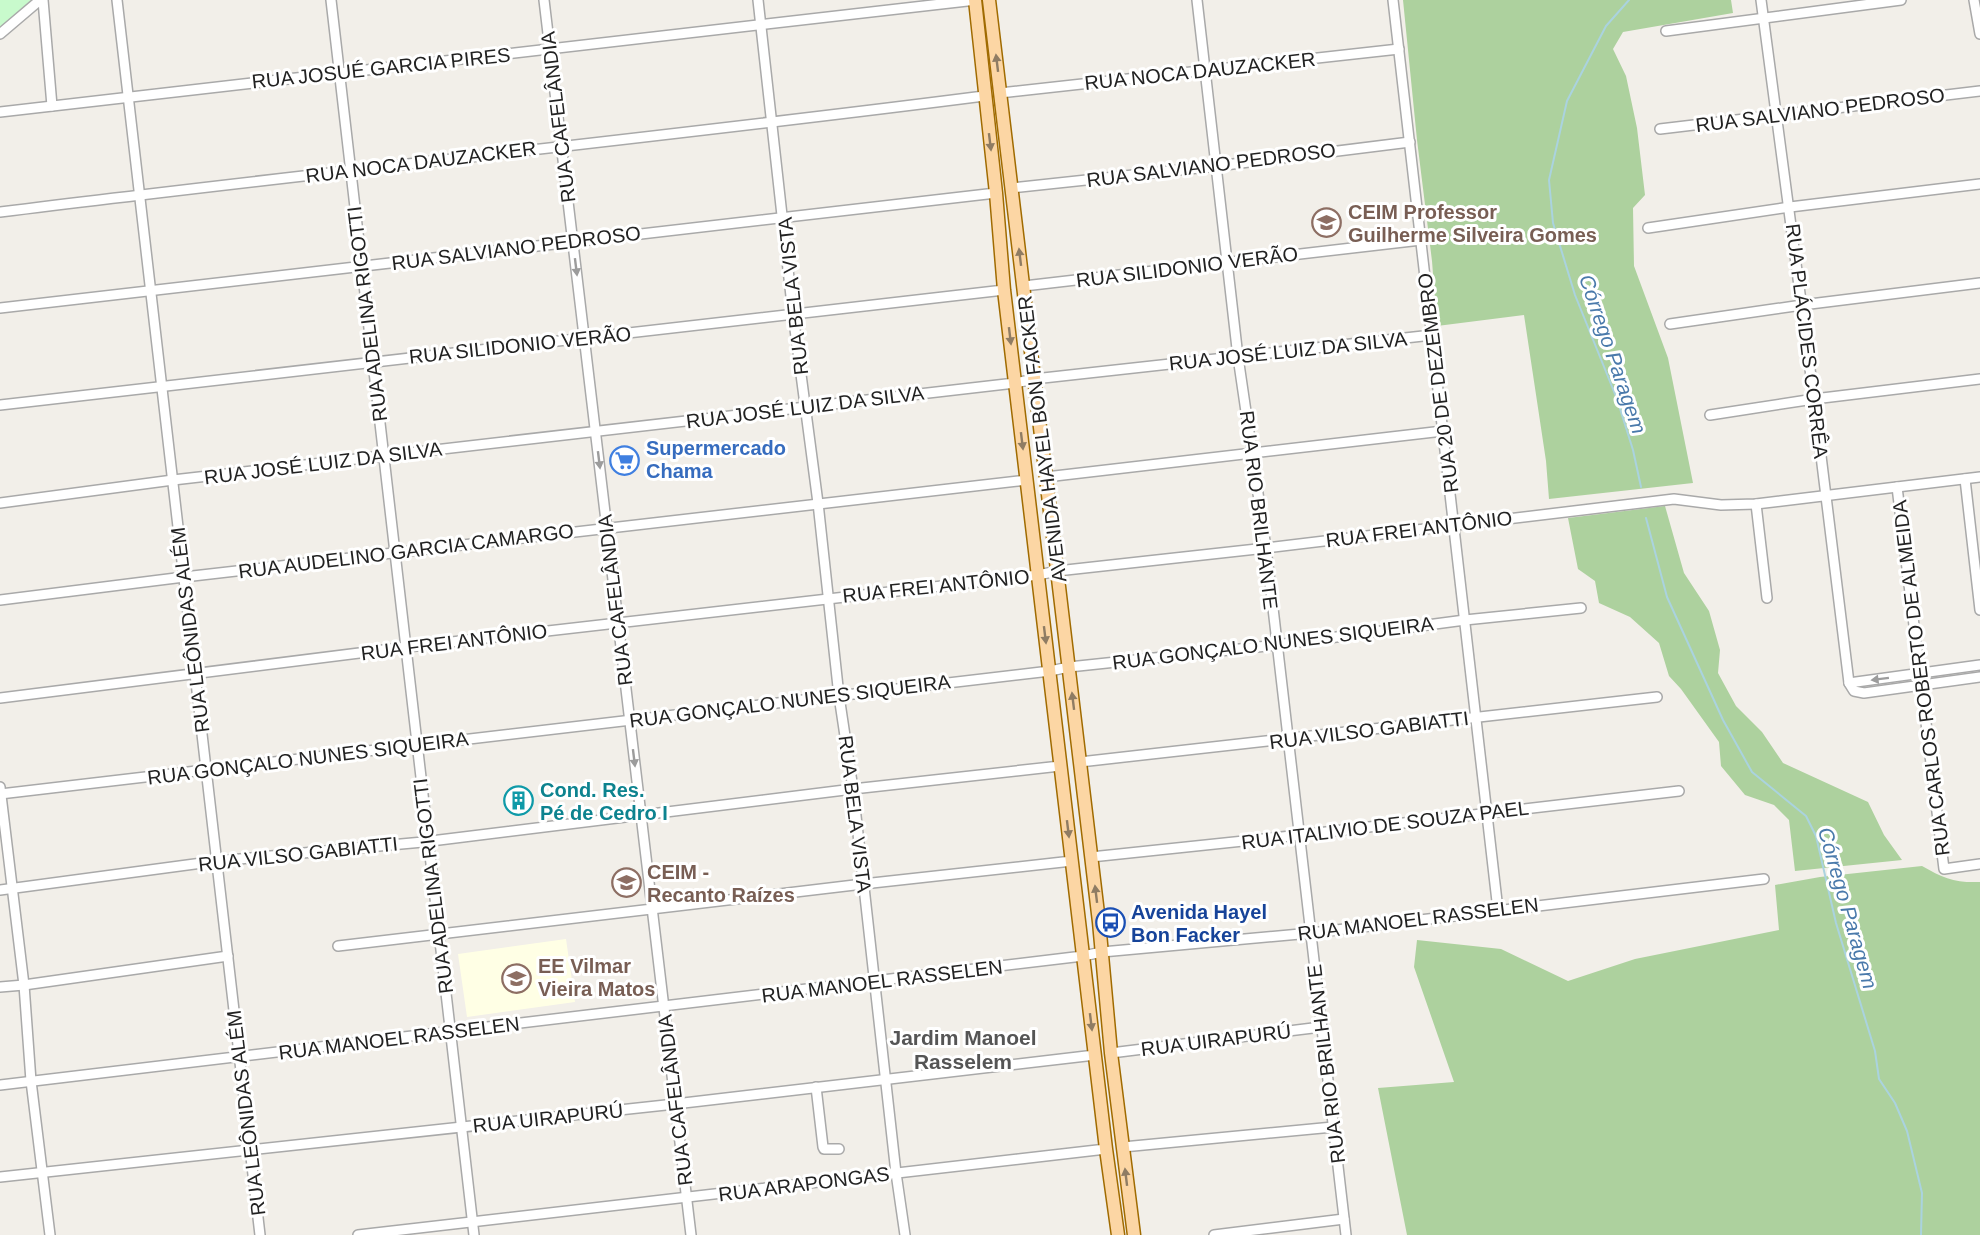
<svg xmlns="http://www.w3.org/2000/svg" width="1980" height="1235" font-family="Arial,sans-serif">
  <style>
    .education { fill: #ffffe5 }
    .forest { fill: #add19e }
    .park { fill: #c8facc }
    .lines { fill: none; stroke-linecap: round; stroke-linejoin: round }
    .stream { stroke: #aad3df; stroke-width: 2 }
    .minor-casing { stroke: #a9a9a9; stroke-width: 12 }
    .major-casing { stroke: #a06b00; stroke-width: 15 }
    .minor { stroke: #fff; stroke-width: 9 }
    .major { stroke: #fcd6a4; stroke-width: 12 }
    .oneway { fill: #8f7c63 }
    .oneway2 { fill: #9c9c9c }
    .labels { text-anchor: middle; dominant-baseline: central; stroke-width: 6; stroke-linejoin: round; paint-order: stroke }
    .street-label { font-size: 20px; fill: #222; stroke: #fff }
    .education-label { font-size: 20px; font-weight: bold; fill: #785e54; stroke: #fff; text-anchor: start }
    .shop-label { font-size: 20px; font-weight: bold; fill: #366cbe; stroke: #fff; text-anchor: start }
    .culture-label { font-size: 20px; font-weight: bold; fill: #0d838f; stroke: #fff; text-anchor: start }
    .transit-label { font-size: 20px; font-weight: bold; fill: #164399; stroke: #fff; text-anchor: start }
    .water-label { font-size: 21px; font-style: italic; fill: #4a7aab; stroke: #fff }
    .neighbourhood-label { font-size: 21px; font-weight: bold; fill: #555; stroke: #fff }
  </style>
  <rect width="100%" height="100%" fill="#f2efe9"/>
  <!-- education -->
  <path class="education" d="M566 939 575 1002 467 1017 458 954Z"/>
  <!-- forest -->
  <g class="forest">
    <path d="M1403 0H1731L1733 13 1623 32 1613 49 1626 76 1637 128 1645 195 1633 208 1634 266 1668 358 1693 483 1549 499 1546 461 1524 315 1437 326 1432 261 1417 140Z"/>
    <path d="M1665 506 1684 573 1709 611 1720 650 1718 673 1736 706 1762 732 1783 763 1868 802 1884 835 1902 860 1795 871 1789 820 1774 805 1745 795 1721 766 1719 742 1681 689 1669 676 1659 643 1630 617 1599 603 1595 581 1578 569 1568 518Z"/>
    <path d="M1922 866C1943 878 1955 883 1980 882V1235H1407L1378 1088 1454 1082 1414 967 1417 940 1501 949 1568 981 1635 959 1779 930 1775 885 1820 877Z"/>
  </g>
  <!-- park -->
  <path class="park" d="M0 0H33L0 31Z"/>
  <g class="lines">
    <!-- stream -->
    <g class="stream">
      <path d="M1629 0 1606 26 1567 101 1549 180 1553 223 1575 295 1617 399 1633 450 1641 487"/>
      <path d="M1646 518 1667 597 1723 720 1752 772 1806 816 1816 836 1836 923 1875 1051 1879 1079 1895 1103 1907 1131 1922 1193 1921 1235"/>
    </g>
    <defs>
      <g id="minor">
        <path d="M43 0 52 106"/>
        <path d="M117 0 260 1235"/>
        <path d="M331 0 474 1235"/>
        <path d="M544 0 691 1235"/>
        <path d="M758 0 793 314 818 503 839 696 853 789 896 1173 905 1235"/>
        <path d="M1197 0 1238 357 1266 548 1346 1235"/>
        <path d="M1393 0 1498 910"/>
        <path d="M1761 0 1814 399 1849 683 1854 691 1864 693 1980 677"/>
        <path d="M1974 0 1980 34"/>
        <path d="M1666 31 1901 0"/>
        <path d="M0 34 40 0"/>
        <path d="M1000 93 1399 49"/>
        <path d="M0 112 976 0"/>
        <path d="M1660 129 1980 91"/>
        <path d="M1012 188 1217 166 1410 142"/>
        <path d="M0 212C328 171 657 138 984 96"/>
        <path d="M1648 228 1790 207 1980 184"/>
        <path d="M1024 286 1421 240"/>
        <path d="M0 308 996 193"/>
        <path d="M1670 324 1802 305 1980 283"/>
        <path d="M0 405 1004 290"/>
        <path d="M1710 415 1814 399 1980 379"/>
        <path d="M1046 477 1443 431"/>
        <path d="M1965 479 1980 610"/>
        <path d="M1897 487 1944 869 1980 864"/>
        <path d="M0 503 173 480 1015 383 1034 379 1432 335"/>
        <path d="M1756 504 1767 598"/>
        <path d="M0 600 184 577 1027 480"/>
        <path d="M1849 683 1980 665"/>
        <path d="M0 698 399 648 1038 575 1057 571 1266 548 1674 499 1721 505 1756 504 1980 477"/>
        <path d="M1080 762 1657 697"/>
        <path d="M0 787 24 985 31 1081 50 1235"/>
        <path d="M0 794 1050 671 1069 667 1276 645 1465 620 1581 608"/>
        <path d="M1091 857 1300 835 1679 791"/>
        <path d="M0 890 217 861 423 842 853 789 1060 766"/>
        <path d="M338 946 863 884 1072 861"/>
        <path d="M0 987 24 985 228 956"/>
        <path d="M1111 1053 1321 1027"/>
        <path d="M0 1085 1083 956 1102 952 1311 933 1764 879"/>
        <path d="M816 1087 823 1147 824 1149H839"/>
        <path d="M1123 1147 1333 1127"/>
        <path d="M0 1177 675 1104 1095 1055"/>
        <path d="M358 1235 1106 1149"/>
        <path d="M1214 1235 1344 1219"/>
      </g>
      <g id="major">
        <path d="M975 0 996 193 1004 290 1106 1149 1118 1235"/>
        <path d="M989 0 1099 922 1111 1053 1134 1235"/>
      </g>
    </defs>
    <!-- minor casing -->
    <use href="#minor" class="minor-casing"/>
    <!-- major casing -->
    <use href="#major" class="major-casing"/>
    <!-- minor -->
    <use href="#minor" class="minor"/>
    <!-- major -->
    <use href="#major" class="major"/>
  </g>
  <!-- one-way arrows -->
  <defs><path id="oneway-solid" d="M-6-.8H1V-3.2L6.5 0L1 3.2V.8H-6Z" transform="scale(1.5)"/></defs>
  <g class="oneway">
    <use href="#oneway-solid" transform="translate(997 63) rotate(-97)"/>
    <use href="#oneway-solid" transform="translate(990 142) rotate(83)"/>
    <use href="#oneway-solid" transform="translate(1020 257) rotate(-97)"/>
    <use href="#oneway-solid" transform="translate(1010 336) rotate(83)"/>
    <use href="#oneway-solid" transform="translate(1022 441) rotate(83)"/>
    <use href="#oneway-solid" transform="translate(1045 635) rotate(83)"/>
    <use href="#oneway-solid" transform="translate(1073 701) rotate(-97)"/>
    <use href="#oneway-solid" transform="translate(1068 829) rotate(83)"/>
    <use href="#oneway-solid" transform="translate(1096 894) rotate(-97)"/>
    <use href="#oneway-solid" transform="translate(1091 1022) rotate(83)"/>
    <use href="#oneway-solid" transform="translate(1126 1177) rotate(-97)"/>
  </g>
  <g class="oneway2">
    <use href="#oneway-solid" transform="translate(576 267) rotate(83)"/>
    <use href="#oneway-solid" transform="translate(599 460) rotate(83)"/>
    <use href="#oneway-solid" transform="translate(1880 679) rotate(173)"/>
    <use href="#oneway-solid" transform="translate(634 758) rotate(83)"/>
  </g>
  <!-- icons -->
  <defs>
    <symbol id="school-ring" viewBox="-11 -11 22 22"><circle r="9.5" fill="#fff" stroke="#8d6e63" stroke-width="1.5"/><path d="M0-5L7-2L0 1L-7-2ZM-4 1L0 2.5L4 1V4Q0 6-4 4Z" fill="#8d6e63"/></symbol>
    <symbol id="supermarket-ring" viewBox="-11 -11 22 22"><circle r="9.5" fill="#fff" stroke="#3f7fe0" stroke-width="1.5"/><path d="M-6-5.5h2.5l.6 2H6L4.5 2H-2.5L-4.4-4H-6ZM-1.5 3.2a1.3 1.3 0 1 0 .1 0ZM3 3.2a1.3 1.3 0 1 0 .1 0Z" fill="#3f7fe0"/></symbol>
    <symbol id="building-ring" viewBox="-11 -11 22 22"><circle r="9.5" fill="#fff" stroke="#0f9aa8" stroke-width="1.5"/><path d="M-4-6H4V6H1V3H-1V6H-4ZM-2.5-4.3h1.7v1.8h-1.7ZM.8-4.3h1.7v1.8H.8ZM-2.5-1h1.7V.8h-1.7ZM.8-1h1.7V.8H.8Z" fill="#0f9aa8"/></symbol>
    <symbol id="bus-ring" viewBox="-11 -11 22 22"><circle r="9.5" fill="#fff" stroke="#1a4fb4" stroke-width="1.5"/><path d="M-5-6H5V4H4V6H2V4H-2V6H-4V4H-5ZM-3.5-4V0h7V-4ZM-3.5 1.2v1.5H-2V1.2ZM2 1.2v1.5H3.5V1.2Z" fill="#1a4fb4"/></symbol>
  </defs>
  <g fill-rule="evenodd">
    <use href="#school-ring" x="1310" y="206" width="33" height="33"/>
    <use href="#supermarket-ring" x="608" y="444" width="33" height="33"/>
    <use href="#building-ring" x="502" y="784" width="33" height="33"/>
    <use href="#school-ring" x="610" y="866" width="33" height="33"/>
    <use href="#bus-ring" x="1094" y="906" width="33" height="33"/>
    <use href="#school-ring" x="500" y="962" width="33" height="33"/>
  </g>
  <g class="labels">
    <!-- street labels -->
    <g class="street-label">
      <text transform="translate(381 68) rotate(-6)">RUA JOSUÉ GARCIA PIRES</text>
      <text transform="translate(1200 71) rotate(-6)">RUA NOCA DAUZACKER</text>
      <text transform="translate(1820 110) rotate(-7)">RUA SALVIANO PEDROSO</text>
      <text transform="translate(558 117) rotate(-97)">RUA CAFELÂNDIA</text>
      <text transform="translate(421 162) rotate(-7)">RUA NOCA DAUZACKER</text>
      <text transform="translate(1211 165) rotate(-7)">RUA SALVIANO PEDROSO</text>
      <text transform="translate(516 248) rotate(-7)">RUA SALVIANO PEDROSO</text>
      <text transform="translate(1187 267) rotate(-7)">RUA SILIDONIO VERÃO</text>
      <text transform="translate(793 296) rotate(-96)">RUA BELA VISTA</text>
      <text transform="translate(367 314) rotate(-97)">RUA ADELINA RIGOTTI</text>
      <text transform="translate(1807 341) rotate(83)">RUA PLÁCIDES CORRÊA</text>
      <text transform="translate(520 345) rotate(-6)">RUA SILIDONIO VERÃO</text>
      <text transform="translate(1288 351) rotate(-6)">RUA JOSÉ LUIZ DA SILVA</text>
      <text transform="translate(1438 383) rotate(-97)">RUA 20 DE DEZEMBRO</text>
      <text transform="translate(805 407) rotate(-7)">RUA JOSÉ LUIZ DA SILVA</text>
      <text transform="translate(1042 439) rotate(-97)">AVENIDA HAYEL BON FACKER</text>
      <text transform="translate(323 463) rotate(-7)">RUA JOSÉ LUIZ DA SILVA</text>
      <text transform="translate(1259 510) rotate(83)">RUA RIO BRILHANTE</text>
      <text transform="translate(1419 529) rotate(-7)">RUA FREI ANTÔNIO</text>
      <text transform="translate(406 551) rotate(-7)">RUA AUDELINO GARCIA CAMARGO</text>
      <text transform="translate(936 586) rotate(-6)">RUA FREI ANTÔNIO</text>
      <text transform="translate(615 600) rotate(-97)">RUA CAFELÂNDIA</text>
      <text transform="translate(190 630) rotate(-97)">RUA LEÔNIDAS ALÉM</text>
      <text transform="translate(454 642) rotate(-7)">RUA FREI ANTÔNIO</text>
      <text transform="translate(1273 643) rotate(-7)">RUA GONÇALO NUNES SIQUEIRA</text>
      <text transform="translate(1921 678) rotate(-97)">RUA CARLOS ROBERTO DE ALMEIDA</text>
      <text transform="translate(790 701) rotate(-7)">RUA GONÇALO NUNES SIQUEIRA</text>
      <text transform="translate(1369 730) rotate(-7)">RUA VILSO GABIATTI</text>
      <text transform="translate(308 758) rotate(-7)">RUA GONÇALO NUNES SIQUEIRA</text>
      <text transform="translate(855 814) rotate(83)">RUA BELA VISTA</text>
      <text transform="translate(1385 825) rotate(-7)">RUA ITALIVIO DE SOUZA PAEL</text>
      <text transform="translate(298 854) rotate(-6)">RUA VILSO GABIATTI</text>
      <text transform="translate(433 886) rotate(-97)">RUA ADELINA RIGOTTI</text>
      <text transform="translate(1418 919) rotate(-7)">RUA MANOEL RASSELEN</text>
      <text transform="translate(882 981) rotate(-7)">RUA MANOEL RASSELEN</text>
      <text transform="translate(399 1038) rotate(-7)">RUA MANOEL RASSELEN</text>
      <text transform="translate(1216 1040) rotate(-7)">RUA UIRAPURÚ</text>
      <text transform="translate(1326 1064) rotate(-97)">RUA RIO BRILHANTE</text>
      <text transform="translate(675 1100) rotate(-97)">RUA CAFELÂNDIA</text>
      <text transform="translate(246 1113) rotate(-97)">RUA LEÔNIDAS ALÉM</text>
      <text transform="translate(548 1118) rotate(-6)">RUA UIRAPURÚ</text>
      <text transform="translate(804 1184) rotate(-7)">RUA ARAPONGAS</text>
    </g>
    <!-- education labels -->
    <g class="education-label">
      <text x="1348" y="212">CEIM Professor<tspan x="1348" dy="23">Guilherme Silveira Gomes</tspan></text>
      <text x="647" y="872">CEIM -<tspan x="647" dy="23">Recanto Raízes</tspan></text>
      <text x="538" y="966">EE Vilmar<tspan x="538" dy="23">Vieira Matos</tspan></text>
    </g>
    <!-- shop labels -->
    <g class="shop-label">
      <text x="646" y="448">Supermercado<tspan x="646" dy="23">Chama</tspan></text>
    </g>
    <!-- culture labels -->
    <g class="culture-label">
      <text x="540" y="790">Cond. Res.<tspan x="540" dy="23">Pé de Cedro I</tspan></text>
    </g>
    <!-- transit labels -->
    <g class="transit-label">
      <text x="1131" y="912">Avenida Hayel<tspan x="1131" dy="23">Bon Facker</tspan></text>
    </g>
    <!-- water labels -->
    <g class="water-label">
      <text transform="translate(1613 354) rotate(71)">Córrego Paragem</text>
      <text transform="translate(1848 908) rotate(74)">Córrego Paragem</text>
    </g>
    <!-- neighbourhood labels -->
    <g class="neighbourhood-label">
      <text x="963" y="1037">Jardim Manoel<tspan x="963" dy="24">Rasselem</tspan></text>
    </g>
  </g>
</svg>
